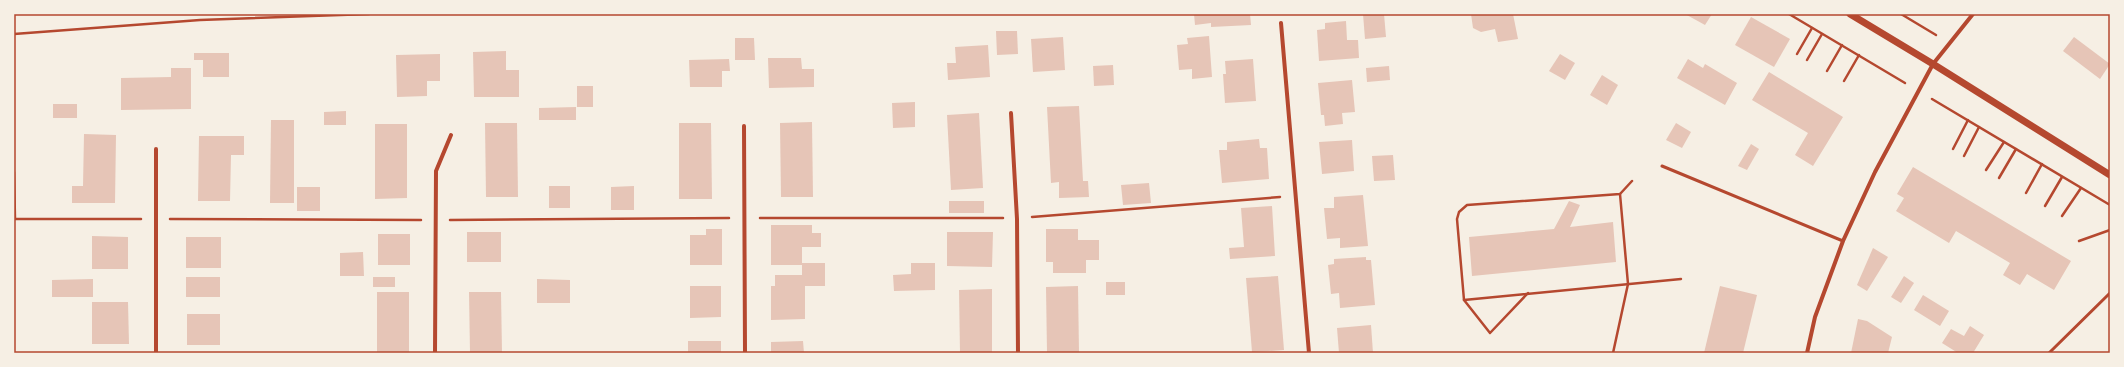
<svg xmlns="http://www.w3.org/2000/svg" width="2124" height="367" font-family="'Sofia Sans Condensed',sans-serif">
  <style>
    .building { fill: #e6c5b7 }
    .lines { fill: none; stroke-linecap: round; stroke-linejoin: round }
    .path { stroke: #b5482f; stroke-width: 2.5 }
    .service { stroke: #b5482f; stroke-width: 3 }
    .minor { stroke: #b5482f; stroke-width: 4 }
    .tertiary { stroke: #b5482f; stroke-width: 7 }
    .neatline { fill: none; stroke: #b5482f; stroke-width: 1.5 }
  </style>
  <rect width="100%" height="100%" fill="#f6efe4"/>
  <!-- building -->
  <g class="building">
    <path d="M1194 14H1250L1251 25 1211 27V23L1195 25Z"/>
    <path d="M1363 14H1384L1386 37 1365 39Z"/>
    <path d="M1471 14H1513L1518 39 1498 42 1495 29 1481 32 1473 28Z"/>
    <path d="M1685 14H1712L1705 25Z"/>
    <path d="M1751 17 1790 39 1774 67 1735 45Z"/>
    <path d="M1346 21 1347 40H1358L1359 58 1319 61 1317 30 1325 29V23Z"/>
    <path d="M996 31H1017L1018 54 997 55Z"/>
    <path d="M1209 36 1212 77 1192 79V69L1179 70 1177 45 1188 44 1187 38Z"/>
    <path d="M1063 37 1065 70 1033 72 1031 39Z"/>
    <path d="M2074 37 2110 64 2100 79 2063 51Z"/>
    <path d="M735 38H754L755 60H735Z"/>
    <path d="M988 45 990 77 948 80 947 63H956L955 47Z"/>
    <path d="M506 51V70H519V97H474L473 52Z"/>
    <path d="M194 53H229V77H203V60H194Z"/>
    <path d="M440 54V81H427V96L397 97 396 55Z"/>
    <path d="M1560 54 1575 63 1565 80 1549 71Z"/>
    <path d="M768 58H801L802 69H814V87L769 88Z"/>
    <path d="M729 59 730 71H722V87H690L689 60Z"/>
    <path d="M1253 59 1256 101 1225 103 1223 74H1226L1225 61Z"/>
    <path d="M1688 59 1703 68 1705 64 1737 83 1725 105 1677 78Z"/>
    <path d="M1113 65 1114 85 1094 86 1093 66Z"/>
    <path d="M1389 66 1390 80 1367 82 1366 68Z"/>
    <path d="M171 68H191V109L121 110V78L171 77Z"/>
    <path d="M1769 72 1843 117 1813 166 1795 155 1808 133 1752 100Z"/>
    <path d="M1602 75 1618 85 1607 105 1590 95Z"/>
    <path d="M1352 80 1355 112 1342 113 1343 124 1325 126 1324 115H1321L1318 83Z"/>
    <rect x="577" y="86" width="16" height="21"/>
    <path d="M915 102V127L893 128 892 103Z"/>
    <rect x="53" y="104" width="24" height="14"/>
    <path d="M1079 106 1083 181H1088L1089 197 1059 198V182L1051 183 1047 107Z"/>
    <path d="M576 107V120H539V108Z"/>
    <path d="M346 111V125H324V112Z"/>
    <path d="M979 113 983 188 951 190 947 115Z"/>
    <path d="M271 120H294V203H270Z"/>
    <path d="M812 122 813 197H781L780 123Z"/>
    <path d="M485 123H517L518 197H486Z"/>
    <path d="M679 123H711L712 199H679Z"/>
    <path d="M1676 123 1691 132 1682 148 1666 140Z"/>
    <path d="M375 124H407V198L375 199Z"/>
    <path d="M84 134 116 135 115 203H72V186H83Z"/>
    <path d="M199 136H244V155H231L230 201H198Z"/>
    <path d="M1259 139 1260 148H1267L1269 179 1222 183 1219 150H1227V142Z"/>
    <path d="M1352 140 1354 171 1322 174 1319 142Z"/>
    <path d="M1751 144 1759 149 1747 170 1738 166Z"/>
    <path d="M1393 155 1395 180 1374 181 1372 156Z"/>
    <path d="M1913 167 2071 261 2054 290 2027 274 2020 285 2003 275 2010 263 1956 231 1949 243 1896 211 1904 198 1897 194Z"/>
    <path d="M1149 183 1151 203 1123 205 1121 185Z"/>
    <rect x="549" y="186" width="21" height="22"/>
    <path d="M634 186V210H611V187Z"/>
    <rect x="297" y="187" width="23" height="24"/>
    <path d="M1363 195 1368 246 1340 248V238L1327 239 1324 208H1334V197Z"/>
    <rect x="949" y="201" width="35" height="12"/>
    <path d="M1569 201 1580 205 1570 227 1613 222 1616 262 1472 276 1469 237 1554 229Z"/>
    <path d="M1272 206 1275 256 1230 259 1229 248 1244 247 1241 208Z"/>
    <path d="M771 225H812V233H821V247H802V263H825V286H805V319L771 320V286H775V275H802V265H771Z"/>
    <path d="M706 229H722V265H690V235H706Z"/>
    <path d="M1046 229H1078V240H1099V260H1086V273H1053V262H1046Z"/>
    <rect x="467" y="232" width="34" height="30"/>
    <path d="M947 232H993L992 267 947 266Z"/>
    <rect x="378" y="234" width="32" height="31"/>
    <path d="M92 236 128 237V269H92Z"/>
    <rect x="186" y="237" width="35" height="31"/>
    <path d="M1873 248 1888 257 1867 291 1857 285Z"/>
    <path d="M363 252 364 276H340V253Z"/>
    <path d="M1366 257V260H1371L1375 305 1340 308 1339 293 1331 294 1328 265 1334 264V259Z"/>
    <path d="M911 263H935V290L894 291 893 275 911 274Z"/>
    <path d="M1278 276 1284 350 1252 352 1246 278Z"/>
    <path d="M1904 276 1914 283 1901 303 1891 297Z"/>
    <rect x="186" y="277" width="34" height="20"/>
    <rect x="373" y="277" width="22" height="10"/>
    <path d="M93 279V297H52V280Z"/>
    <path d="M537 279 570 280V303H537Z"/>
    <rect x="1106" y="282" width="19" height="13"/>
    <path d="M690 286H721V317L690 318Z"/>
    <path d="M1078 286 1079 353H1047L1046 287Z"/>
    <path d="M1720 286 1757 295 1743 353H1704Z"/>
    <path d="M992 289V353H960L959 290Z"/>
    <rect x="377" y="292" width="32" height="61"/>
    <path d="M469 292H501L502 353H470Z"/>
    <path d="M1923 295 1949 311 1940 326 1914 310Z"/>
    <path d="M92 302H128L129 344H92Z"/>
    <rect x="187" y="314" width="33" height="31"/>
    <path d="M1858 319 1867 321 1892 337 1888 353H1851Z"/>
    <path d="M1371 325 1373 353H1339L1337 328Z"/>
    <path d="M1970 326 1984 335 1973 353H1958L1942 343 1951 329 1964 336Z"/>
    <rect x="688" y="341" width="33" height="12"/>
    <path d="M803 341 804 353H771V342Z"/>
  </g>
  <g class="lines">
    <!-- path -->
    <g class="path">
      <path d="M1789 14 1905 83"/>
      <path d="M1901 14 1936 35"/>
      <path d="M14 34 200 20 369 14"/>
      <path d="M1797 54 1812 28"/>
      <path d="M1807 60 1822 34"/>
      <path d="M1827 71 1842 45"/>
      <path d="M1844 81 1859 55"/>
      <path d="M1932 99 2110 205"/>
      <path d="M1953 149 1968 120"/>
      <path d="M1964 156 1979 127"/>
      <path d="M1986 170 2004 142"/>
      <path d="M14 172 15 219H141"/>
      <path d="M1999 178 2016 149"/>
      <path d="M1632 181 1620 194 1467 205 1459 212 1457 219 1464 300 1681 279"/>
      <path d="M2026 193 2042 164"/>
      <path d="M2045 206 2062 177"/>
      <path d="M2062 216 2081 188"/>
      <path d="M1032 217 1280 197"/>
      <path d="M760 218H1003"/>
      <path d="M170 219 421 220"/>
      <path d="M450 220 729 218"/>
      <path d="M2079 241 2110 230"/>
      <path d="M1464 300 1490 333 1528 293"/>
      <path d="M1613 353 1628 284 1620 194"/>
    </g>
    <!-- service -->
    <g class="service">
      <path d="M1662 166 1843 241"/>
      <path d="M2049 353 2110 293"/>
    </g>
    <!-- minor -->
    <g class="minor">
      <path d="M1281 23 1309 353"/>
      <path d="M1011 113 1017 219 1018 353"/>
      <path d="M744 126 745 353"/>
      <path d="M156 353V149"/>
      <path d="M435 353 436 171 451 135"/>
      <path d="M1807 353 1815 317 1843 241 1875 172 1933 64 1973 14"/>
    </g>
    <!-- tertiary -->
    <path class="tertiary" d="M1850 14 1933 64 2110 175"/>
  </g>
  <!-- border -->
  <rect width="2124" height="367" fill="none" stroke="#f6efe4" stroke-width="30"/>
  <rect x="15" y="15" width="2094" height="337" class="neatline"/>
</svg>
